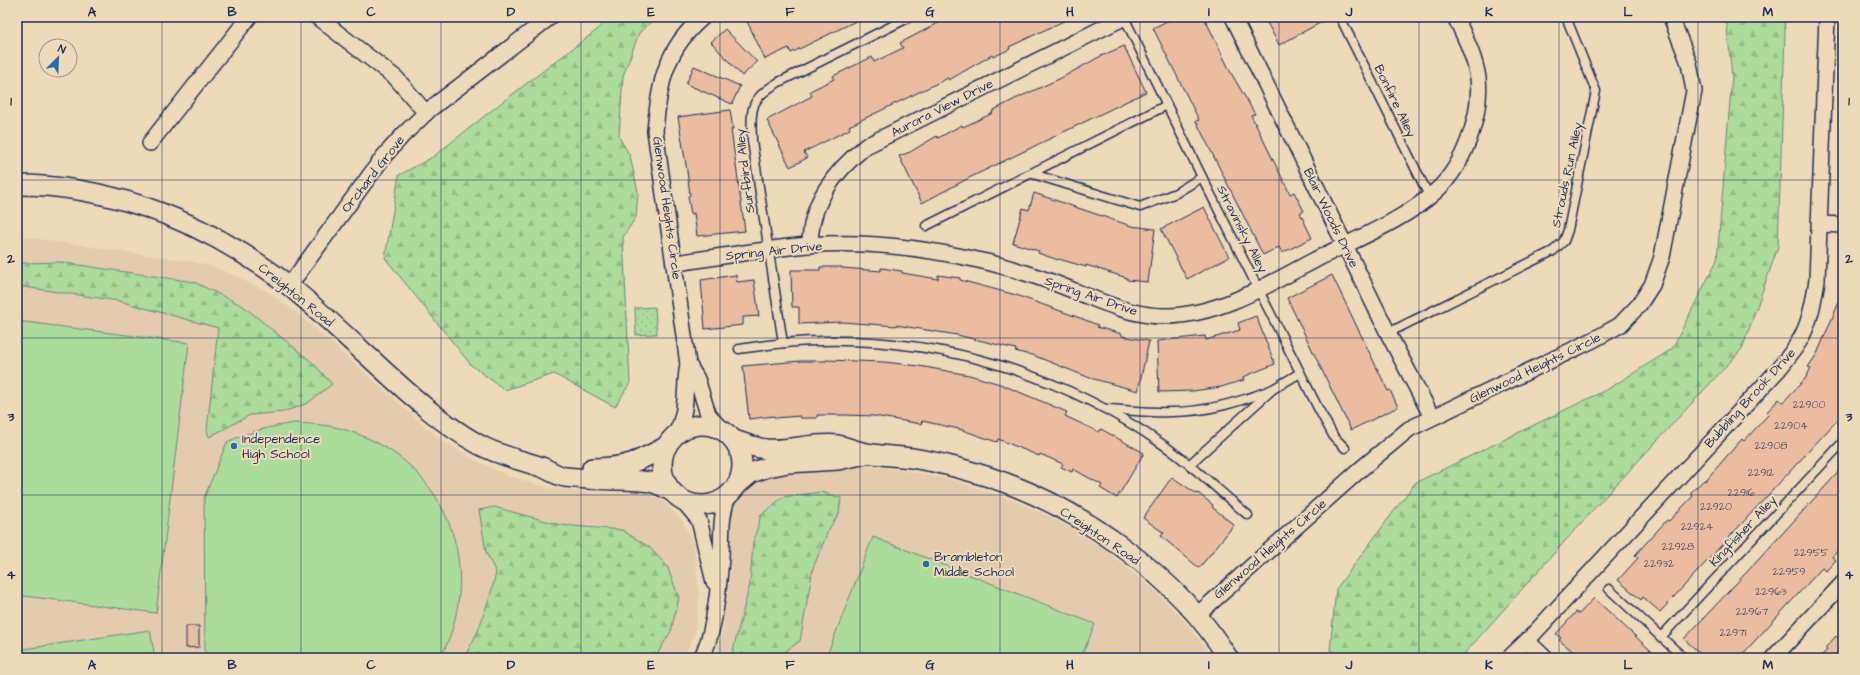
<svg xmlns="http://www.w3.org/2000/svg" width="1860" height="675" font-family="'Architects Daughter',sans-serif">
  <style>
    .built { fill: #e4cbae }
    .forest { fill: url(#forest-firs); stroke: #64867d }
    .park { fill: url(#park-dots); stroke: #64867d }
    .pitch { fill: #acdc9c; stroke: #64867d }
    .building { fill: #eabca0; stroke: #1b2f5e }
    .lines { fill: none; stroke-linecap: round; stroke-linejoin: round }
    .service-casing { stroke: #1b2f5e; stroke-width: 11 }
    .minor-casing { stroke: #1b2f5e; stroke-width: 18 }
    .tertiary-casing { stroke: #1b2f5e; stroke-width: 22 }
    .service { stroke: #eddab8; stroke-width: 8 }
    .minor { stroke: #eddab8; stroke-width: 15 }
    .tertiary { stroke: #eddab8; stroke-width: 19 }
    .grid { fill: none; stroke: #1b2f5e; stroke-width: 1; stroke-opacity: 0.55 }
    .poi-dot { fill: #1f6fb2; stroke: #eddab8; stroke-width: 1.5 }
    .labels { text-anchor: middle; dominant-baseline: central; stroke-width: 4; stroke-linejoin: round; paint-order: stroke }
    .number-label { font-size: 11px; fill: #4f526e }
    .street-label { font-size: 13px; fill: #1b2f5e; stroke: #eddab8 }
    .poi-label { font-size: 13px; fill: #1b2f5e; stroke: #eddab8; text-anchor: start }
    .neatline { fill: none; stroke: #1b2f5e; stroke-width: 1.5 }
    .grid-label { font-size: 13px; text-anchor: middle; font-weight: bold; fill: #1b2f5e }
  </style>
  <defs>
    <pattern id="forest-firs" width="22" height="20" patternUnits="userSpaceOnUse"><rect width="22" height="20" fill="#acdc9c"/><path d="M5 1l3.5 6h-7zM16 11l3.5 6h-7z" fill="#93bd89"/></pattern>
    <pattern id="park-dots" width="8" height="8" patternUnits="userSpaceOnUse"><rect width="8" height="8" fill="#acdc9c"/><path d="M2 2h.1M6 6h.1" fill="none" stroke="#93bd89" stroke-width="1.8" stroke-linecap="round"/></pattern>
  </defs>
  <rect width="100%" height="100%" fill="#eddab8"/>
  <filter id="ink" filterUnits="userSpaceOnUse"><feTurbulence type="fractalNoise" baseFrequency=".025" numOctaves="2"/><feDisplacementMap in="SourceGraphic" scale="8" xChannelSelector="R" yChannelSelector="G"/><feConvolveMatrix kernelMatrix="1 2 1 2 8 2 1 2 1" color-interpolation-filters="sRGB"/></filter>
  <g filter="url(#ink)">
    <!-- built -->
    <g class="built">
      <path d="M17 236 190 261 214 267 235 276 270 293 295 311 426 427 443 441 475 460 508 476 549 488 596 493 648 494 663 501 683 521 694 546 699 595 695 633 687 651 691 654 689 658H17Z"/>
      <path d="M836 466 879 467 913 472 953 480 1020 503 1054 519 1079 533 1113 556 1155 591 1178 614 1214 658H714L721 638 727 601 730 572 728 526 734 505 744 490 757 480 771 473Z"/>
    </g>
    <!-- forest -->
    <g class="forest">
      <path d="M608 17H656L639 33 623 76 619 137 630 156 638 192 636 217 623 237 630 383 615 407 554 374 505 390 471 365 385 258 399 175 433 157 501 103 597 30Z"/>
      <path d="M1726 17H1784L1785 31 1778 247 1742 349 1591 512 1464 654 1445 658H1346L1330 650 1336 589 1415 483 1608 389 1672 349 1717 260 1732 76Z"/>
      <path d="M58 262 194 282 243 306 313 363 332 384 308 403 283 412 250 415 209 437 207 430 218 328 119 301 17 286V265L24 263Z"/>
      <path d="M821 492 841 498 839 514 829 529 813 568 800 641 776 658H731L750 584 753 543 761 515 783 497Z"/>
      <path d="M494 507 561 525 622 530 649 547 667 566 679 598 671 631 655 658H464L478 631 491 593 496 573 486 552 479 510Z"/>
    </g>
    <!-- park -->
    <path class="park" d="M655 307 657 334 636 335 635 308Z"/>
    <!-- pitch -->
    <g class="pitch">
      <path d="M17 321 189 343 156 613 17 595Z"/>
      <path d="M295 423C314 424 334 425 352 432 447 464 485 567 442 655L436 658H211L205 652 204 498 227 442C249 432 271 426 295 423Z"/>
      <path d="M873 537 1095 624 1081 658H826Z"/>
      <path d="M150 630 155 658H17V650Z"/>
    </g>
    <!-- building -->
    <g class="building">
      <path d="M745 17H864L791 53 789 48 765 59Z"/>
      <path d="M950 17H1072L1009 47 1010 49 993 57 992 55 949 80 948 78 849 126 850 129 804 152 807 158 790 167 767 120 812 96 810 91 834 79 833 76 872 57 874 62 903 48 900 43Z"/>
      <path d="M1175 17H1204L1231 73 1255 114 1251 115 1290 194 1294 192 1304 211 1300 213 1312 238 1282 253 1279 247 1263 255 1196 121 1199 120 1153 28Z"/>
      <path d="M1264 17H1331L1279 45Z"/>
      <path d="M725 29 757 62 742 76 711 42Z"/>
      <path d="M1124 46 1146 92 969 178 922 203 899 156 910 152 937 136 938 138 962 125 963 127 993 113 992 111 1015 99 1061 78 1101 56Z"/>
      <path d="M694 66 740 86 732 104 686 84Z"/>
      <path d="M730 110 733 129H731L745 231 697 236 694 213 691 214 688 196 690 195 687 171 678 117Z"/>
      <path d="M1034 193 1131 226 1155 229 1148 282 1127 280V278L1086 265V267L1059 259 1058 260 1038 253 1039 251 1013 243 1023 208 1029 210Z"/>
      <path d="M1204 207 1229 257 1187 279 1161 229Z"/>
      <path d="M820 267H842V268L881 271V268L902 271V273L938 279V275L960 278V280L1016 295 1080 318 1098 325 1097 327 1122 334V336L1149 341 1138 391 1090 378 1030 354V355L1015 351 1016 349 957 335 896 325V326L842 322 799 324V307H792L791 270H820Z"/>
      <path d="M736 275 737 282 754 280 759 316 743 317V325L705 329 701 280Z"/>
      <path d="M1332 275 1388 391 1390 390 1398 407 1351 430 1287 298Z"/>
      <path d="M1842 295 1843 414 1660 612 1643 597 1641 600 1618 580 1638 558 1635 555 1667 520 1669 521 1693 496 1690 493 1704 480 1705 481 1742 439 1744 441 1768 415 1766 413 1779 399 1782 402 1784 401 1805 379 1811 368 1808 367 1817 354Z"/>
      <path d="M1256 316 1275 364 1243 377 1244 380 1221 387 1193 391 1159 392 1157 341 1205 336 1206 340 1240 330 1238 323Z"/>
      <path d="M826 360 884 362 919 366 969 375 1000 384 1067 412 1065 416 1099 432 1101 429 1144 453 1117 498 1100 488 1102 485 1073 469 1072 472 1061 467 1063 464 1040 454 1039 456 998 439 997 442 959 429 922 421 921 424 874 416 844 415H817V418H800V416L775 418 774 416 749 419 743 366 800 361H826Z"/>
      <path d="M1843 467V545L1832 557 1836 560 1826 571 1822 568 1739 658H1705L1684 639 1760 558Z"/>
      <path d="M1172 477 1197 494 1198 493 1213 505 1212 507 1234 525 1199 568 1161 536 1164 533 1143 518Z"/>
      <path d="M1594 598 1648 648 1659 658H1581L1559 640 1561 638 1556 634 1576 612 1579 614Z"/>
      <path d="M186 626H199V647L186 648Z"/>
      <path d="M1836 636 1843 643V658H1819L1827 650 1825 648Z"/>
    </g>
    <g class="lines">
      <defs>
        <g id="service">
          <path d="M1124 17 1202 177 1318 408 1334 437 1345 448"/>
          <path d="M1340 17 1429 196"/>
          <path d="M1033 174 1140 207 1176 193 1202 177"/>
          <path d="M926 226 1167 105"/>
          <path d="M1388 333 1553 251 1564 241 1568 230 1596 91 1566 17"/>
          <path d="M783 343 752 141C751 108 749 99 779 82L910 17"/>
          <path d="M739 349C766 345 792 341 820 341 942 338 1062 374 1162 444 1193 465 1219 491 1248 515"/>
          <path d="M1108 409C1129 410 1150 413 1172 412 1207 412 1240 402 1273 389"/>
          <path d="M1190 464 1273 389 1300 373"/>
          <path d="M1609 589 1661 637"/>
          <path d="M1684 658 1661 637 1843 442"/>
        </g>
        <g id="minor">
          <path d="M317 17 396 78 426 113"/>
          <path d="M1233 17 1388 333 1432 417"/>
          <path d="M150 143 249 17"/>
          <path d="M1820 224 1843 225"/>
          <path d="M810 245C810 203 834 172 866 146L1125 17"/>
          <path d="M675 263C719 257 764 249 808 245 869 240 932 249 991 263 1010 268 1030 274 1049 281 1086 294 1126 317 1167 316 1220 315 1269 284 1315 260 1355 239 1402 222 1436 191 1464 166 1482 115 1478 78 1475 57 1465 36 1455 17"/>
          <path d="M289 286 384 156 403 135 430 109 550 17"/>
          <path d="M688 364 697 379 708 414 721 430"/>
          <path d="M676 434C689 408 683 391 688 364L655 131C659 84 665 49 703 17"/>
          <path d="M683 501 699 520 714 582"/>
          <path d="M1196 616 1362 468 1409 429 1593 340 1620 325 1639 305 1652 285 1662 257 1694 91 1689 63 1671 17"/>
          <path d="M1527 641 1545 658"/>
          <path d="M701 658C715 634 719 585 721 557 722 535 720 517 728 496"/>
          <path d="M1509 658 1527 641 1778 370C1787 359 1797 347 1803 334 1811 318 1814 298 1817 280L1827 17"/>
          <path d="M1773 658 1843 583"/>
        </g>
        <g id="tertiary">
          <path d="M17 185C105 185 190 217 262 266 297 289 328 320 359 348 397 382 433 419 478 444 499 456 522 460 544 468 551 471 557 476 565 477 582 479 599 480 617 480 629 480 642 480 654 483 660 485 666 488 671 491"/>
          <circle cx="702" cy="465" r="40"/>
          <path d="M734 440C744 443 755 448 766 449 789 451 814 442 838 445 848 447 857 452 867 453 882 456 897 456 912 458 938 462 964 469 989 477 1078 506 1179 577 1228 658"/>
          <path d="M592 468C625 468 638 462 667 446"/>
          <path d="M738 484 751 473 768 467 788 463 838 460 866 454"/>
        </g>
      </defs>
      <!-- service casing -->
      <use href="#service" class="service-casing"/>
      <!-- minor casing -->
      <use href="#minor" class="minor-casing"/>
      <!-- tertiary casing -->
      <use href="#tertiary" class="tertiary-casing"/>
      <!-- service -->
      <use href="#service" class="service"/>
      <!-- minor -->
      <use href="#minor" class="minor"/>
      <!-- tertiary -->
      <use href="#tertiary" class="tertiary"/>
    </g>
  </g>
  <!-- grid -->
  <path class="grid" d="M162 17V658M301 17V658M441 17V658M581 17V658M720 17V658M860 17V658M1000 17V658M1140 17V658M1279 17V658M1419 17V658M1559 17V658M1698 17V658M17 180H1843M17 338H1843M17 495H1843"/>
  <!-- markers -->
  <g class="poi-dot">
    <circle cx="234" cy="446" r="4"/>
    <circle cx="926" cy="564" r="4"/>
  </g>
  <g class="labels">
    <!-- number labels -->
    <g class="number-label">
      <text x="1809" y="404">22900</text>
      <text x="1791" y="425">22904</text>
      <text x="1771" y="445">22908</text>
      <text x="1761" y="472">22912</text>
      <text x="1741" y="492">22916</text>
      <text x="1716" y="506">22920</text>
      <text x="1697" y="526">22924</text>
      <text x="1678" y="546">22928</text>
      <text x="1811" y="552">22955</text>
      <text x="1659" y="563">22932</text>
      <text x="1789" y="571">22959</text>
      <text x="1771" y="591">22963</text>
      <text x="1752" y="611">22967</text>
      <text x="1733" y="632">22971</text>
    </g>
    <!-- street labels -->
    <g class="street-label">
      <text transform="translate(1395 101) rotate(64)">Bonfire Alley</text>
      <text transform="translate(942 108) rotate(-27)">Aurora View Drive</text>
      <text transform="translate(745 171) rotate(-97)">Surfbird Alley</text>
      <text transform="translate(373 174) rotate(-52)">Orchard Grove</text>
      <text transform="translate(1567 175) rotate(-78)">Strouds Run Alley</text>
      <text transform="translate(667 208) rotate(82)">Glenwood Heights Circle</text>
      <text transform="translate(1331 218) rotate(64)">Blair Woods Drive</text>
      <text transform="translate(1242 229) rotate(63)">Stravinsky Alley</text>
      <text transform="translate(774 251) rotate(-6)">Spring Air Drive</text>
      <text transform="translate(296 295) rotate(39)">Creighton Road</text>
      <text transform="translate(1091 296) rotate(19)">Spring Air Drive</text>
      <text transform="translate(1535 368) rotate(-26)">Glenwood Heights Circle</text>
      <text transform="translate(1750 398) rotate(-48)">Bubbling Brook Drive</text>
      <text transform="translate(1743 531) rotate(-47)">Kingfisher Alley</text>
      <text transform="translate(1100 536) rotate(34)">Creighton Road</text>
      <text transform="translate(1270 549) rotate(-41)">Glenwood Heights Circle</text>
    </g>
    <!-- poi labels -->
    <g class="poi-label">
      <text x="242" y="439">Independence<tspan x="242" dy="15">High School</tspan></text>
      <text x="934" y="557">Brambleton<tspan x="934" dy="15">Middle School</tspan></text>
    </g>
  </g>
  <!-- margin -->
  <rect width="1860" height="675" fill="none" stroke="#eddab8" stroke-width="44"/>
  <!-- north arrow -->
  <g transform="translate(58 58) rotate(24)"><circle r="19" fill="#eddab8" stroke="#999694"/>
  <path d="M0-3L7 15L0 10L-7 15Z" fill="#1f6fb2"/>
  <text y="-6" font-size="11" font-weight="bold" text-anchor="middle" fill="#1b2f5e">N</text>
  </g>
  <rect x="22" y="22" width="1816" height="631" class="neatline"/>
  <g class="grid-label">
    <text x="92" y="16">A</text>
    <text x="232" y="16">B</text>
    <text x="371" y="16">C</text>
    <text x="511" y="16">D</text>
    <text x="651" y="16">E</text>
    <text x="790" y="16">F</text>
    <text x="930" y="16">G</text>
    <text x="1070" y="16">H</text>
    <text x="1209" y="16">I</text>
    <text x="1349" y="16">J</text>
    <text x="1489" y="16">K</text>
    <text x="1628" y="16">L</text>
    <text x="1768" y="16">M</text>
    <text x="11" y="105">1</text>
    <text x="1849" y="105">1</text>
    <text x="11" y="263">2</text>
    <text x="1849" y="263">2</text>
    <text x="11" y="421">3</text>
    <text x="1849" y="421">3</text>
    <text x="11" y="579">4</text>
    <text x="1849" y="579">4</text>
    <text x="92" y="669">A</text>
    <text x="232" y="669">B</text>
    <text x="371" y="669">C</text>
    <text x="511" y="669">D</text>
    <text x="651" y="669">E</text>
    <text x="790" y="669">F</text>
    <text x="930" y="669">G</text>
    <text x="1070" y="669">H</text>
    <text x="1209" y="669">I</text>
    <text x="1349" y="669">J</text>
    <text x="1489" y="669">K</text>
    <text x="1628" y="669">L</text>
    <text x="1768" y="669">M</text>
  </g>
</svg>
